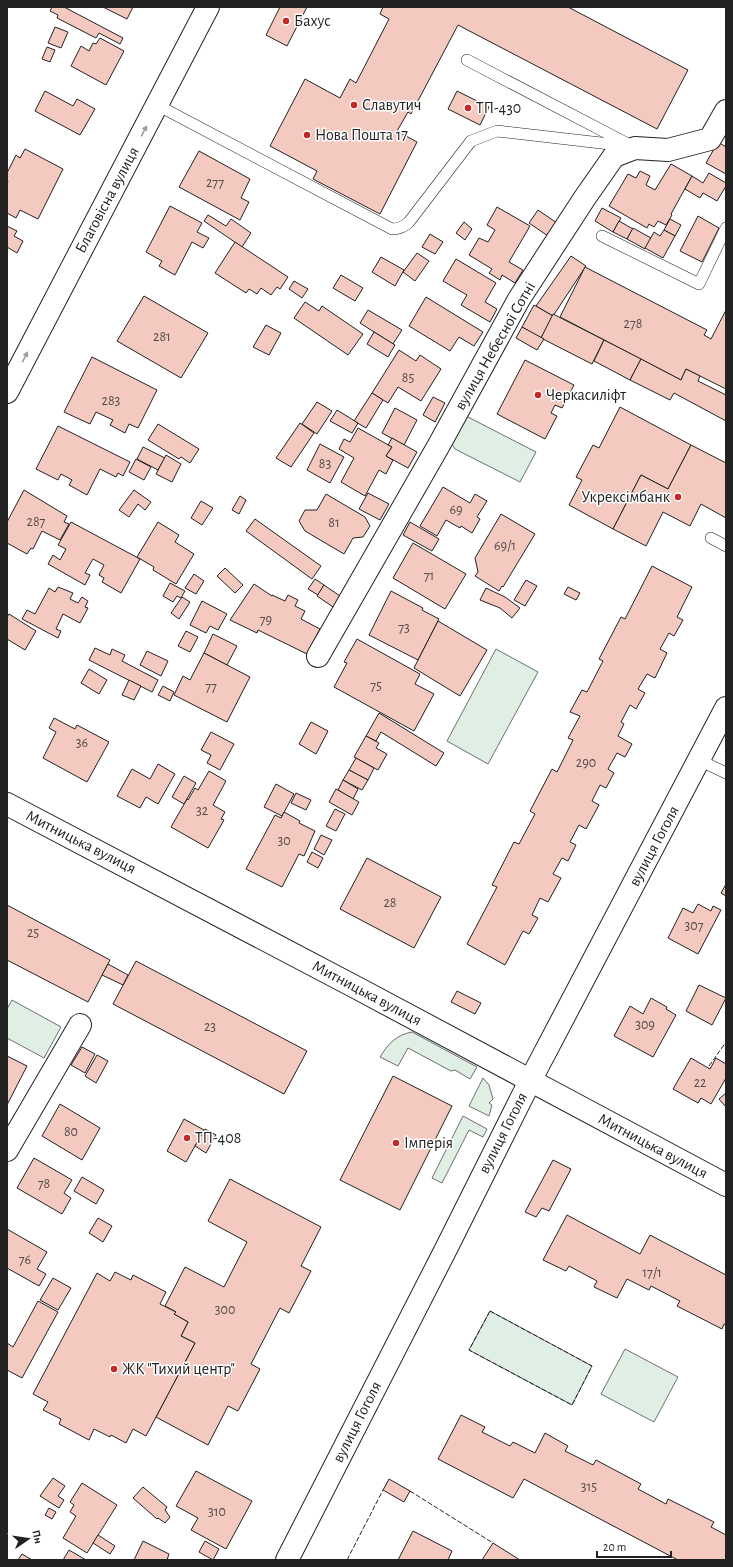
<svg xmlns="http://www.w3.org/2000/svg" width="733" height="1567" font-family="'Alegreya Sans',sans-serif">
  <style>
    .green { fill: #e0efe3; stroke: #6f6f6f }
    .building { fill: #f3c9c0; stroke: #222 }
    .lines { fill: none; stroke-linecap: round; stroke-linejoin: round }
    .service-casing { stroke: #222; stroke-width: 12 }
    .minor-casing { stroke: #222; stroke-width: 24 }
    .secondary-casing { stroke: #222; stroke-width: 24 }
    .service { stroke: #fff; stroke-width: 11 }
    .minor { stroke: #fff; stroke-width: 22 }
    .secondary { stroke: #fff; stroke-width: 22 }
    .fence { stroke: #222; stroke-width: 1; stroke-dasharray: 5 2; stroke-linecap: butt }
    .oneway { fill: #9c9c9c }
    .poi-dot { fill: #c62828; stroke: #fff; stroke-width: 1.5 }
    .labels { text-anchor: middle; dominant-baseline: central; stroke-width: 3; stroke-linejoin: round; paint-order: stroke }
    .number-label { font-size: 14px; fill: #564c4a }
    .poi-label { font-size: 16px; fill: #222; stroke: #fff; text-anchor: start }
    .street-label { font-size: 16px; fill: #222; stroke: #fff }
  </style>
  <rect width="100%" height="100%" fill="#fff"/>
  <!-- green -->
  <g class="green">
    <path d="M466 416 536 452 520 482 455 449 452 444Z"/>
    <path d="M496 649 538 672 488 764 447 741Z"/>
    <path d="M12 1000 61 1027 44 1058 7 1038V1009Z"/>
    <path d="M412 1032 477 1067 470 1079 455 1070 451 1071 408 1048 398 1066 380 1057C388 1044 396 1035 412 1032Z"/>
    <path d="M483 1078 489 1085 493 1099 489 1103 492 1105 489 1116 469 1106Z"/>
    <path d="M463 1116 487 1129 483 1137 469 1130 442 1183 432 1178Z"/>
    <path d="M490 1311 592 1366 572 1405 469 1350Z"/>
    <path d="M625 1349 678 1377 654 1422 601 1394Z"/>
  </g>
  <!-- building -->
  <g class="building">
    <path d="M52 7H64L123 38 120 44 99 33 96 38 57 18 58 15 50 11Z"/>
    <path d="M103 7H133L127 19Z"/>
    <path d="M280 7H307L287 46 266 35Z"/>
    <path d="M383 7H568L688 70 657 129 458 25 411 114 408 112 397 131 417 142 380 214 313 179 317 171 270 146 305 79 340 98 350 79 356 83 389 19 380 14Z"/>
    <path d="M55 27 68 32 61 48 48 43Z"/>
    <path d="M100 38 124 51 106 85 71 66 81 46 89 51 93 43 96 44Z"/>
    <path d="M47 47 55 50 50 62 42 59Z"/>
    <path d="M45 91 73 106 77 99 95 109 80 135 35 111Z"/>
    <path d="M457 91 489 107 480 125 448 109Z"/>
    <path d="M718 142 726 147V174L706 163Z"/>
    <path d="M25 149 63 169 38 219 20 210 16 218 7 213V184L8 181H7V173L16 155 20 158Z"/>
    <path d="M199 151 250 179 241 198 249 202 240 220 179 187Z"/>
    <path d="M671 164 692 176 671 214 672 215 666 225 658 221 654 227 649 224 647 228 609 206 628 174 636 178 640 171 650 176 646 185 655 190Z"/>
    <path d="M709 173 726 183V186L717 201 703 193 700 198 685 189 692 176 703 183Z"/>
    <path d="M170 206 202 223 197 232 209 238 203 248 192 242 175 275 159 266 162 261 146 252Z"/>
    <path d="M497 207 530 226 509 262 523 270 515 283 502 275 500 280 489 273 492 269 469 255 479 238 488 242 495 230 487 225Z"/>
    <path d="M602 208 621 218 613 232 595 221Z"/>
    <path d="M538 210 557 223 548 236 529 223Z"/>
    <path d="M208 215 226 226 231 219 251 233 242 247 204 221Z"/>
    <path d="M698 216 719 228 702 262 680 251Z"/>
    <path d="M670 219 681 225 675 236 664 230Z"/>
    <path d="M619 221 633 229 627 239 613 232Z"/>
    <path d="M464 222 472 229 465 240 456 233Z"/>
    <path d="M7 226 17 231 14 236 23 241 17 253 7 247Z"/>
    <path d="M633 228 651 238 645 249 627 239Z"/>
    <path d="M664 230 675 236 663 258 645 248 654 232 660 236Z"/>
    <path d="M430 234 443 242 435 254 422 247Z"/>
    <path d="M235 242 288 277 280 289 277 287 271 295 261 288 257 294 249 289 246 293 215 273Z"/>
    <path d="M417 253 429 261 415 281 403 272Z"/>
    <path d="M571 256 586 266 553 316 536 306Z"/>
    <path d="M381 257 404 270 395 286 372 272Z"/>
    <path d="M456 259 496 283 485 302 497 309 490 322 461 305 467 295 443 281Z"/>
    <path d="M585 267 707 330 704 335 711 339 726 310V389L686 369 681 380 560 317Z"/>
    <path d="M341 275 363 288 355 301 333 288Z"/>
    <path d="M294 281 308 289 302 298 289 289Z"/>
    <path d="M144 296 208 333 181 378 117 341Z"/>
    <path d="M426 297 483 332 474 346 459 337 450 351 409 326Z"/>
    <path d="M305 302 319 311 322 306 363 334 348 355 294 318Z"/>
    <path d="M534 305 553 316 541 338 522 327Z"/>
    <path d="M368 310 402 330 393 344 360 323Z"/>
    <path d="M553 314 604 340 592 364 541 338Z"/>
    <path d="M266 325 281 333 269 355 253 347Z"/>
    <path d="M522 327 544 339 537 350 516 338Z"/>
    <path d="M374 332 395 345 388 357 367 344Z"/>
    <path d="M604 340 641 359 630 380 594 361Z"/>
    <path d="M399 350 416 361 420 355 441 369 421 401 398 387 388 403 372 393Z"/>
    <path d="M92 357 157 390 138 428 129 424 125 433 110 425 113 420 96 412 90 424 64 412Z"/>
    <path d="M641 359 681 380 686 369 700 376 698 381 726 395V421L674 393 670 400 630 380Z"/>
    <path d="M525 360 574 385 562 408 555 405 551 413 557 416 545 439 497 414Z"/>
    <path d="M372 393 383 400 366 428 354 421Z"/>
    <path d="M433 397 445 403 435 422 423 415Z"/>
    <path d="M317 402 332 411 317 434 302 424Z"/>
    <path d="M620 407 691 445 668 489 641 475 613 529 569 505 582 480 576 477 593 445 599 448Z"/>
    <path d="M395 408 417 420 404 445 382 433Z"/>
    <path d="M337 410 358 423 352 433 330 421Z"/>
    <path d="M300 423 314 433 291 467 276 458Z"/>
    <path d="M158 424 199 449 190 463 181 457 179 459 148 440Z"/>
    <path d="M58 426 130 462 123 476 118 473 116 477 100 469 87 495 69 485 72 480 61 474 58 480 36 469Z"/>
    <path d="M358 428 392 447 386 456 393 460 386 474 379 470 365 496 341 482 354 458 339 449 344 439 350 442Z"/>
    <path d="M392 438 417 452 408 468 386 456 392 447 388 445Z"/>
    <path d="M320 444 344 457 330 483 307 470Z"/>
    <path d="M691 445 726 463V518L701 504 690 526 663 512 646 546 613 529 641 475 668 489Z"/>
    <path d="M143 447 165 458 158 470 137 459Z"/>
    <path d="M166 455 181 464 172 482 156 474Z"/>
    <path d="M136 459 151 467 144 480 129 472Z"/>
    <path d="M443 487 470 503 475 494 487 501 477 517 480 519 472 533 461 526 460 528 446 520 437 536 420 526Z"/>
    <path d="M24 490 67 516 64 522 69 524 60 540 42 531 33 549 31 548 27 554 7 543V522Z"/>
    <path d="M134 490 151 502 145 510 138 504 129 517 119 510Z"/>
    <path d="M368 493 389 504 380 520 359 509Z"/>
    <path d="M326 494 365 517 370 526 363 537 353 538 344 554 305 531 299 521 305 510H317Z"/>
    <path d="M240 496 246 500 239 514 232 510Z"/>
    <path d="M201 501 213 508 202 525 191 518Z"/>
    <path d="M501 514 535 534 503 587 502 586 499 591 475 576 478 572 475 558Z"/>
    <path d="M255 519 321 566 312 579 246 531Z"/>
    <path d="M71 522 140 559 121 593 102 582 104 578 99 575 104 565 93 559 85 573 90 575 85 585 48 564 53 555 60 560 66 549 58 545Z"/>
    <path d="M158 522 179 535 175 542 194 554 176 584 153 570 154 567 137 557Z"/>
    <path d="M410 522 439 539 432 551 403 535Z"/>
    <path d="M413 543 466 574 445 609 393 578Z"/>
    <path d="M652 566 692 587 677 617 683 620 674 636 669 633 660 649 667 653 655 678 647 674 638 689 645 693 636 709 630 705 621 722 624 724 618 736 632 744 625 757 617 753 608 769 614 773 606 788 600 785 592 801 599 805 586 829 579 825 570 842 576 845 568 861 562 858 553 874 561 878 548 902 540 898 532 915 538 918 529 934 523 931 505 965 467 944 497 887 492 885 514 842 519 844 535 814 530 811 552 769 557 772 573 740 568 738 580 716 570 712 582 690 587 692 603 661 599 659 621 617 625 619Z"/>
    <path d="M225 568 243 585 235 593 217 576Z"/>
    <path d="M194 574 204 581 196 594 185 588Z"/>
    <path d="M315 579 324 585 318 595 308 589Z"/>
    <path d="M526 580 537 586 525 606 514 600Z"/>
    <path d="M170 583 185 591 181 598 177 596 173 602 163 596Z"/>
    <path d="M254 584 272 596V595L285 601 288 595 298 600 295 606 305 611 301 619 320 629 307 654 258 630 257 633 230 620Z"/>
    <path d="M324 585 343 598 336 609 317 596Z"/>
    <path d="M58 587 73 593 70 599 78 603 82 597 88 601 85 607 88 608 80 623 63 614 56 629 61 631 58 638 22 619 27 610 35 614 49 588 55 592Z"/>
    <path d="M568 587 580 593 576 600 564 594Z"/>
    <path d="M486 588 505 597 520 608 512 618 500 608 480 600Z"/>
    <path d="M391 591 423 608 422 610 439 619 418 660 369 635Z"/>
    <path d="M182 597 190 602 179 619 171 613Z"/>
    <path d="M202 601 227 614 218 630 210 626 206 633 190 625Z"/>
    <path d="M9 614 36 631 25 650 7 639V617Z"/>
    <path d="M438 621 487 650 460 696 414 668Z"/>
    <path d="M186 631 198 637 190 652 178 646Z"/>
    <path d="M213 634 237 646 227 665 204 653Z"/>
    <path d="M357 639 420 674 415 684 434 694 414 731 334 687 347 663 344 662Z"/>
    <path d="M95 648 110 655 112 649 125 655 122 661 158 680 152 692 89 660Z"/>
    <path d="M147 651 168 661 161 676 140 665Z"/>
    <path d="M204 653 250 677 227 722 174 695 183 676 190 680Z"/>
    <path d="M89 669 107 680 99 694 81 683Z"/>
    <path d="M129 680 141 686 134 700 122 695Z"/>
    <path d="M163 686 174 692 170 701 158 695Z"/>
    <path d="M379 713 444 753 436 766 381 732 376 741 366 736Z"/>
    <path d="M54 718 75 729 77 725 109 742 87 782 43 758 56 732 49 728Z"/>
    <path d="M311 722 328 731 316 754 299 744Z"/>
    <path d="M211 732 234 744 220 770 207 763 211 755 201 750Z"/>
    <path d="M366 736 379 743 376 748 387 754 378 770 354 757Z"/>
    <path d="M356 758 374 768 368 780 349 770Z"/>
    <path d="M158 764 175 774 158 804 146 797 140 808 117 796 132 769 150 779Z"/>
    <path d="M349 770 368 780 362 790 343 780Z"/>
    <path d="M209 771 226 781 213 805 225 812 221 819 224 820 208 848 171 827 187 799 188 800 195 788 198 790Z"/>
    <path d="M184 776 196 783 184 804 172 797Z"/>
    <path d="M343 780 358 789 353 799 338 790Z"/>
    <path d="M276 784 294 794 282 816 264 807Z"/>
    <path d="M336 789 359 802 352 815 329 802Z"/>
    <path d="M296 793 311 800 306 810 291 803Z"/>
    <path d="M335 809 345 814 336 831 326 826Z"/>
    <path d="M284 812 300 821 299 823 315 831 304 856 299 854 282 887 246 869 275 815 281 818Z"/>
    <path d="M321 835 332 840 324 855 314 849Z"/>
    <path d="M312 852 323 858 318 868 307 862Z"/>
    <path d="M367 858 441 897 414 948 340 909Z"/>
    <path d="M726 884V896L721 893Z"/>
    <path d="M698 904 711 911 713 906 721 910 698 954 668 938 683 908 693 913Z"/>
    <path d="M7 905 110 960 88 1002 7 960Z"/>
    <path d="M136 961 307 1051 284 1094 113 1004Z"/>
    <path d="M108 964 128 975 123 985 102 975Z"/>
    <path d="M699 985 726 998 712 1025 686 1011Z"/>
    <path d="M457 991 481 1003 475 1014 451 1002Z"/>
    <path d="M651 998 667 1007 666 1009 676 1015 653 1057 614 1036 630 1006 643 1014Z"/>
    <path d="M82 1047 95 1054 85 1073 71 1065Z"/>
    <path d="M97 1055 108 1061 96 1083 85 1076Z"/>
    <path d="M7 1056 27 1066 7 1105Z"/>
    <path d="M691 1058 710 1069 716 1058 726 1064V1078L711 1104 701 1098 698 1103 673 1089Z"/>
    <path d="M393 1076 452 1106 400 1210 340 1180Z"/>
    <path d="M726 1093V1107L719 1099Z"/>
    <path d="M60 1104 100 1128 82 1160 42 1136Z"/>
    <path d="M184 1119 204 1130 186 1162 167 1151Z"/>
    <path d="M205 1129 216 1135 206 1153 195 1146Z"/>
    <path d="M34 1158 72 1180 64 1193 71 1198 62 1214 17 1188Z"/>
    <path d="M553 1160 571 1169 549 1211 542 1208 536 1217 525 1212Z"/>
    <path d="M82 1177 104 1190 96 1204 74 1191Z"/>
    <path d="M230 1179 321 1227 301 1266 311 1271 289 1313 280 1308 251 1364 260 1369 238 1411 228 1406 208 1445 156 1417 195 1343 181 1336 188 1322 174 1314 176 1312 165 1306 185 1267 224 1287 247 1242 208 1221Z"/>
    <path d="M567 1215 640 1254 650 1235 726 1275V1325L724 1324 722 1329 677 1306 680 1301 651 1286 649 1290 627 1279 617 1298 594 1287 597 1281 569 1266 566 1271 543 1260Z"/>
    <path d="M98 1218 112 1226 103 1242 89 1233Z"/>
    <path d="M7 1229 47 1252 37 1269 46 1274 39 1286 7 1268Z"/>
    <path d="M115 1272 131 1280 133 1275 166 1292 160 1304 176 1312 174 1314 188 1322 181 1336 195 1343 146 1436 133 1429 126 1443 111 1435 110 1437 94 1429 89 1440 59 1424 61 1419 43 1410 48 1402 33 1394 97 1273 110 1281Z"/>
    <path d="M53 1278 71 1288 58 1310 40 1300Z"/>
    <path d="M38 1301 58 1312 22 1378 7 1370V1343L13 1347Z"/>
    <path d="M461 1415 485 1427 482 1432 510 1446 513 1442 535 1453 545 1433 568 1446 565 1451 593 1465 596 1460 641 1484 638 1489 666 1504 668 1499 714 1522 711 1527 726 1535V1560H678L524 1479 513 1498 438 1459Z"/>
    <path d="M196 1471 252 1501 226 1549 191 1530 198 1518 176 1506Z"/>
    <path d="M53 1478 65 1486 58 1496 64 1500 59 1508 40 1496Z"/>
    <path d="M389 1479 410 1491 404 1502 383 1490Z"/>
    <path d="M82 1483 117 1505 87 1553 63 1538 76 1516 70 1512 74 1505 70 1502Z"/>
    <path d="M143 1487 167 1507 165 1510 170 1517 165 1523 158 1518 157 1519 133 1498Z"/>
    <path d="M49 1508 56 1512 52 1519 45 1515Z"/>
    <path d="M413 1531 452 1551 448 1560H398Z"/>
    <path d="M98 1535 115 1546 110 1554 93 1543Z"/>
    <path d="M143 1541 169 1554 167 1560H134Z"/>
    <path d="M205 1541 219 1549 213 1560 199 1552Z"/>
    <path d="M493 1543 520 1560H482Z"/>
    <path d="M69 1550 86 1560H63Z"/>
    <path d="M22 1554 32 1560H18Z"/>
  </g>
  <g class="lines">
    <defs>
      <g id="service">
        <path d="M467 60 628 144"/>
        <path d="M157 105 392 229C399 229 404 227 409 222L471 141 497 131 627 146"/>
        <path d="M602 236 699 284 726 228"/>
        <path d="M711 538 726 546"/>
        <path d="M699 760 726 773"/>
      </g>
      <g id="minor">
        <path d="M318 656 439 445 519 299 584 199 614 156 635 148 668 150 710 139 726 111"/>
        <path d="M7 804 359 989 726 1185"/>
        <path d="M7 1150 80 1025"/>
        <path d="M287 1560 448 1245 530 1081 726 708"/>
      </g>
      <path id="secondary" d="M7 392 208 7"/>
    </defs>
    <!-- service casing -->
    <use href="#service" class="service-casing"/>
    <!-- minor casing -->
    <use href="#minor" class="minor-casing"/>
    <!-- secondary casing -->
    <use href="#secondary" class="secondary-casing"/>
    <!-- service -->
    <use href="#service" class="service"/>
    <!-- minor -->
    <use href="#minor" class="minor"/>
    <!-- secondary -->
    <use href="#secondary" class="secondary"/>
    <!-- fence -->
    <g class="fence">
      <path d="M709 1066 726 1042"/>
      <path d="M490 1311 592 1366 572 1405 469 1350Z"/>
      <path d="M410 1491 493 1543"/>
      <path d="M347 1560 383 1490"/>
      <path d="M591 1560H593"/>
    </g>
  </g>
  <!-- one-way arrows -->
  <defs><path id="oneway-solid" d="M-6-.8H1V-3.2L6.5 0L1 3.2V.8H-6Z"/></defs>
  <g class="oneway">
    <use href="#oneway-solid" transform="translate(144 131) rotate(-62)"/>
    <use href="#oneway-solid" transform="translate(25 357) rotate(-63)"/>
  </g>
  <!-- markers -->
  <g class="poi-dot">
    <circle cx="286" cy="21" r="4"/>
    <circle cx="354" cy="105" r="4"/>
    <circle cx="468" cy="108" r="4"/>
    <circle cx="307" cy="135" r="4"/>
    <circle cx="538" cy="395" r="4"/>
    <circle cx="678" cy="497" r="4"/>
    <circle cx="187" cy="1138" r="4"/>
    <circle cx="396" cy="1143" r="4"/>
    <circle cx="114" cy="1369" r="4"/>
  </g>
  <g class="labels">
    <!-- number labels -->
    <g class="number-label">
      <text x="215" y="183">277</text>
      <text x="633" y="324">278</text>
      <text x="162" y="337">281</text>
      <text x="408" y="378">85</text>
      <text x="111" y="401">283</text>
      <text x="325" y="464">83</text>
      <text x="456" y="510">69</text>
      <text x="36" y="522">287</text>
      <text x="334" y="523">81</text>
      <text x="505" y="546">69/1</text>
      <text x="429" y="576">71</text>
      <text x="266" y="620">79</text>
      <text x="404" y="628">73</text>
      <text x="376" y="686">75</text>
      <text x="211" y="687">77</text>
      <text x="82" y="743">36</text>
      <text x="586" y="763">290</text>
      <text x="202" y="811">32</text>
      <text x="284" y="841">30</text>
      <text x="390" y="903">28</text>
      <text x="694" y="926">307</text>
      <text x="33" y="933">25</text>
      <text x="645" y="1025">309</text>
      <text x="210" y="1027">23</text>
      <text x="700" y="1083">22</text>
      <text x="71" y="1132">80</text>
      <text x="44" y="1184">78</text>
      <text x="25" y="1260">76</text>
      <text x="652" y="1273">17/1</text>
      <text x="225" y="1310">300</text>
      <text x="589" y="1487">315</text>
      <text x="217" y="1512">310</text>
    </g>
    <!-- poi labels -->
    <g class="poi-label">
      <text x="294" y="21">Бахус</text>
      <text x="362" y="105">Славутич</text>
      <text x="476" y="108">ТП-430</text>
      <text x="315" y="135">Нова Пошта 17</text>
      <text x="546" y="395">Черкасиліфт</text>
      <text x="670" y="497" text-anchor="end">Укрексімбанк</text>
      <text x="195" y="1138">ТП-408</text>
      <text x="404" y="1143">Імперія</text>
      <text x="122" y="1369">ЖК "Тихий центр"</text>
    </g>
    <!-- street labels -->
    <g class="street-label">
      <text transform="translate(107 200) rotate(-62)">Благовісна вулиця</text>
      <text transform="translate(495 346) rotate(-60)">вулиця Небесної Сотні</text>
      <text transform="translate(81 842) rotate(27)">Митницька вулиця</text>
      <text transform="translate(654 846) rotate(-62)">вулиця Гоголя</text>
      <text transform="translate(367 993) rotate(28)">Митницька вулиця</text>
      <text transform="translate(503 1133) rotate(-63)">вулиця Гоголя</text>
      <text transform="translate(653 1146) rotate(28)">Митницька вулиця</text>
      <text transform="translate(357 1422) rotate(-63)">вулиця Гоголя</text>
    </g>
  </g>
  <!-- border -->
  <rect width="733" height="1567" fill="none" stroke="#222222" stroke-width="16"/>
  <!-- north arrow -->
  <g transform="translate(28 1539) rotate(77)" stroke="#ffffff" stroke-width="3" paint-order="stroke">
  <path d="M0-3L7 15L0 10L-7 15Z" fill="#222222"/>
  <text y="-6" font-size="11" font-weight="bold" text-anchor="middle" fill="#222222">Пн</text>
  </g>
  <!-- scale -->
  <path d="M597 1551v6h74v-6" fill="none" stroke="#222222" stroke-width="2"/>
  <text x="603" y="1551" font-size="12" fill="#222222" stroke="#ffffff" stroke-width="3" paint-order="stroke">20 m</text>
</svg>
